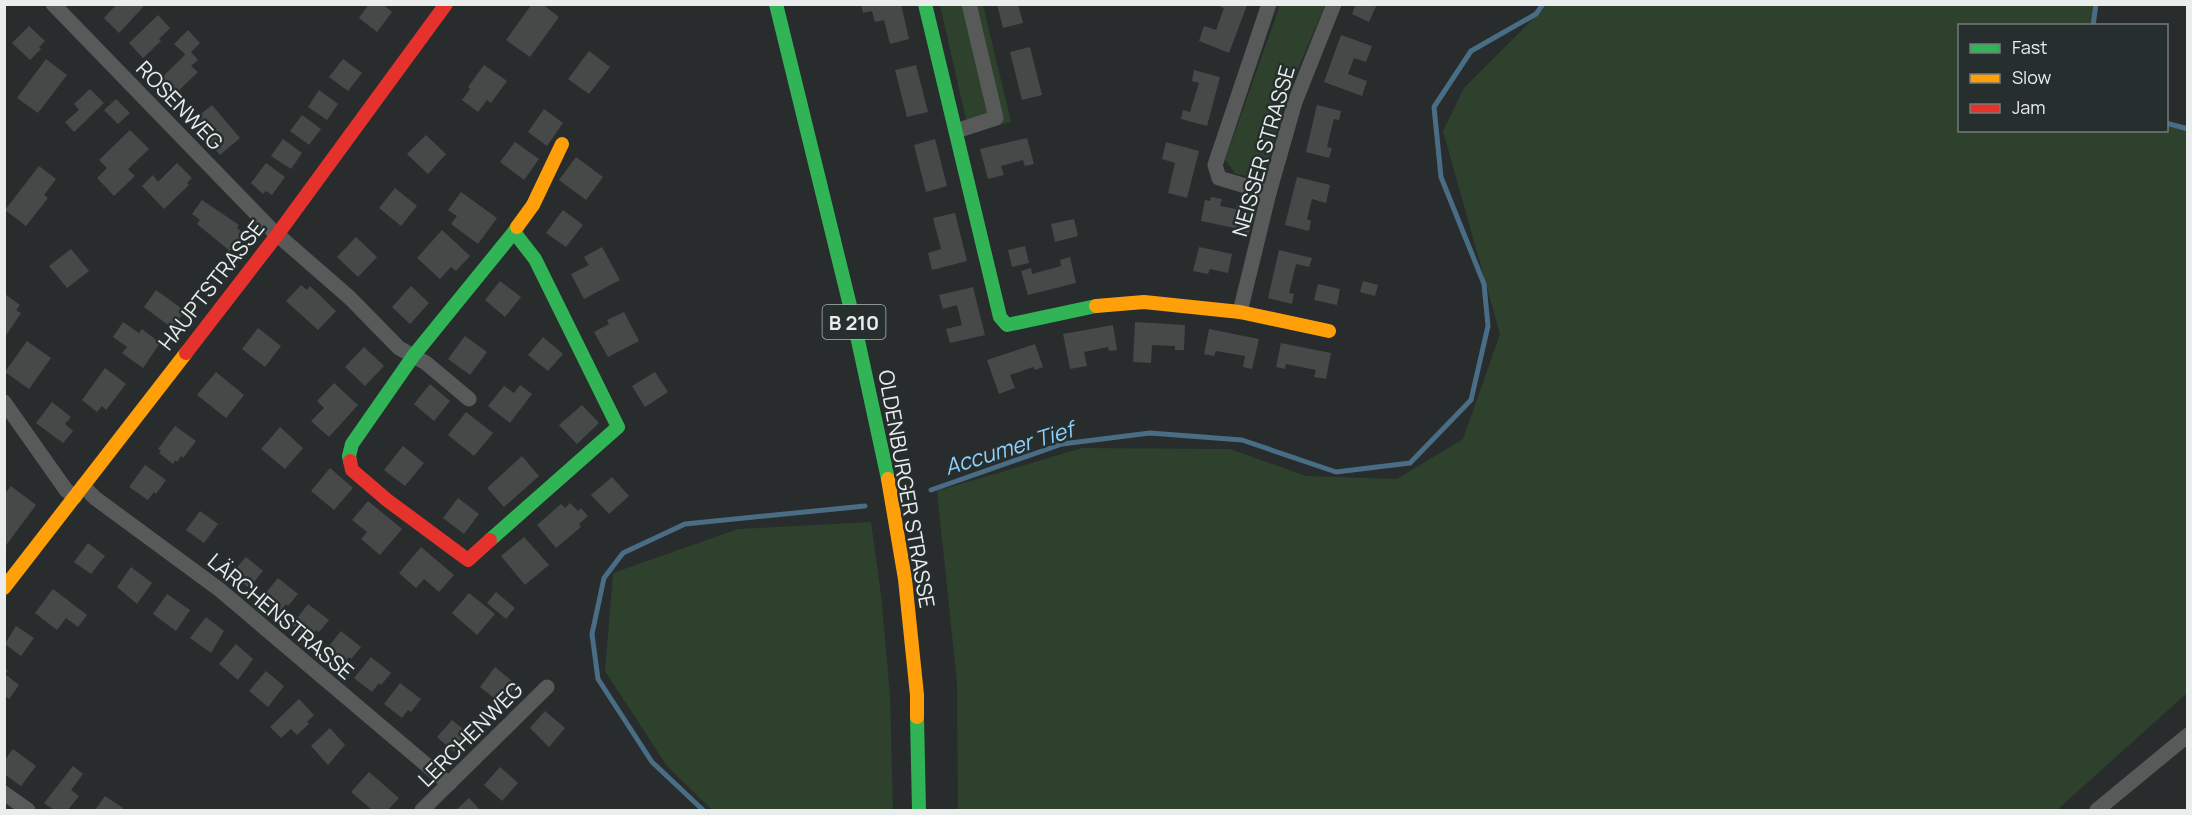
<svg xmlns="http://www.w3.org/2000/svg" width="2192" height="815" font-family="Manrope,sans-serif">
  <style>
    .green { fill: #2d412c }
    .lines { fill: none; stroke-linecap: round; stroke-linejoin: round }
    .stream { stroke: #486d85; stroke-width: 5 }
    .building { fill: #464948 }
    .street { stroke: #585a5a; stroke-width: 15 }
    .fast { stroke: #30b455; stroke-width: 14 }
    .slow { stroke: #ff9f0a; stroke-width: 14 }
    .jam { stroke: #e5322d; stroke-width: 14 }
    .labels { text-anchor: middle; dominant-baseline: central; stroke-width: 5; stroke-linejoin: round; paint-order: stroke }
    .shield { fill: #262e2e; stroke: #aeb4b4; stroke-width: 1.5 }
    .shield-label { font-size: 20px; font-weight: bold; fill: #e9eeed }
    .street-label { font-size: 21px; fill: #e9eeed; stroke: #262e2e }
    .water-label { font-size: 22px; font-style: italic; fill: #8fd0fd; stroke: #262e2e }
  </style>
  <rect width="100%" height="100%" fill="#282c2c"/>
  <!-- green -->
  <g class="green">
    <path d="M1548 4 2096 5 2093 25 1960 26V130H2166L2167 123 2187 129V693L2057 810H958L957 683 937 491 1082 448 1230 449 1306 476 1397 479 1463 439 1500 334 1443 131 1464 88Z"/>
    <path d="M940 5H983L1011 122 969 133Z"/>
    <path d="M1280 5H1325L1285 99 1268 163 1253 177 1236 174 1225 160Z"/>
    <path d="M871 522 881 595 890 695 893 810H712L667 766 605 671 613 573 738 529Z"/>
  </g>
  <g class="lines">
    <!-- stream -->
    <g class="stream">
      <path d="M2093 26 2096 4"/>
      <path d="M2166 123 2188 129"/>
      <path d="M931 490 1062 444 1150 433 1242 440 1336 472 1410 463 1471 400 1488 326 1484 284 1441 177 1434 107 1471 51 1536 14 1543 4"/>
      <path d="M703 810 652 762 598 679 592 634 604 578 623 553 685 524 865 506"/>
    </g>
  </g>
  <!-- building -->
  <g class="building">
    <path d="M117 4H141L143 7 119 33 104 18Z"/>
    <path d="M369 4H382L392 12 377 32 359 18Z"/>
    <path d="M532 4H542L559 17 530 57 506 40Z"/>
    <path d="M861 4H901L909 39 890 44 884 20 875 22 872 11 863 13Z"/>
    <path d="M997 4H1018L1023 23 1003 28Z"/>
    <path d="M1356 4H1377L1369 22 1352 14Z"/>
    <path d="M1217 5H1247L1229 53 1199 41 1204 26 1216 30 1224 8Z"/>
    <path d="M158 15 170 28 159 39 161 41 143 58 129 43Z"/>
    <path d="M29 26 45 41 39 47 41 49 30 60 12 43Z"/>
    <path d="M188 30 200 43 191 52 198 60 191 66 198 72 170 99 155 84 183 57 185 54 174 44Z"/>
    <path d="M1341 35 1372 46 1366 62 1354 58 1348 74 1367 81 1362 96 1324 82Z"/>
    <path d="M1030 47 1042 95 1022 100 1010 52Z"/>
    <path d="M589 51 610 67 589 94 568 79Z"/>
    <path d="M46 59 67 75 38 113 17 98Z"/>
    <path d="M343 59 362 73 348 91 329 77Z"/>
    <path d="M484 65 507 81 491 103 487 100 478 112 462 100 470 89 468 87Z"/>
    <path d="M916 65 928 112 907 117 895 70Z"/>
    <path d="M1194 70 1220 77 1207 126 1181 119 1183 110 1190 112 1199 83 1192 81Z"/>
    <path d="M90 89 104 103 74 132 65 122 79 110 74 104Z"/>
    <path d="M319 90 338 104 327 120 308 107Z"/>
    <path d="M116 99 130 113 118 124 104 110Z"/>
    <path d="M212 105 240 138 220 155 191 122Z"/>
    <path d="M1317 105 1341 111 1339 120 1334 119 1330 134 1327 147 1332 148 1329 158 1306 152Z"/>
    <path d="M544 109 563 123 547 146 528 132Z"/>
    <path d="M302 115 321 129 309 145 290 131Z"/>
    <path d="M130 130 149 149 128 169 135 176 114 196 97 178 107 168 99 160Z"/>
    <path d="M426 135 446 154 428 174 407 154Z"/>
    <path d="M1027 138 1034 164 1025 166 1023 160 1001 166 1004 175 988 179 980 149Z"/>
    <path d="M283 139 302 153 291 169 271 156Z"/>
    <path d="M935 139 947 186 926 192 914 145Z"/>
    <path d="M515 142 539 159 524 180 500 162Z"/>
    <path d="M1166 142 1199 151 1187 198 1168 193 1175 163 1162 159Z"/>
    <path d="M576 157 603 177 586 200 559 180Z"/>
    <path d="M177 163 192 178 187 183 189 185 164 209 142 186 153 175 158 182Z"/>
    <path d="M266 163 285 177 272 195 266 191 263 194 251 183Z"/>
    <path d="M39 166 56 179 44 195 48 198 26 226 5 210Z"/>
    <path d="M1297 177 1330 185 1326 203 1312 199 1307 219 1311 221 1309 231 1285 225Z"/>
    <path d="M395 188 417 206 401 226 379 208Z"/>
    <path d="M461 192 497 218 478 244 451 224 457 216 448 210Z"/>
    <path d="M1211 197 1222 199 1220 206 1236 209 1237 204 1247 206 1246 211 1254 212 1249 233 1238 231 1239 229 1201 221 1205 200 1210 201Z"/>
    <path d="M202 200 239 225 237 228 243 233 230 251 197 224 200 220 192 214Z"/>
    <path d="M563 210 583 225 566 247 546 233Z"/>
    <path d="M955 213 967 261 932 270 928 253 941 249 933 218Z"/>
    <path d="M1074 219 1078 236 1055 242 1051 224Z"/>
    <path d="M442 230 470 256 456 271 451 267 440 279 417 258Z"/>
    <path d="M356 237 377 257 358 277 337 257Z"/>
    <path d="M1025 246 1029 263 1012 267 1008 250Z"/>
    <path d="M602 247 620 280 584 299 571 274 589 265 584 257Z"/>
    <path d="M1199 247 1232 254 1228 273 1210 269 1208 274 1193 271Z"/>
    <path d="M71 249 89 271 67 288 49 266Z"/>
    <path d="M1279 250 1312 258 1309 267 1296 264 1289 293 1294 294 1292 304 1268 298Z"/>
    <path d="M1070 257 1076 283 1028 295 1021 271 1031 268 1032 274 1061 266 1060 260Z"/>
    <path d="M500 281 521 297 505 317 485 300Z"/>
    <path d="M1363 281 1378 285 1375 296 1360 292Z"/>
    <path d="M1318 284 1340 289 1337 305 1314 300Z"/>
    <path d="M301 285 307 290 310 286 336 311 318 330 286 301Z"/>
    <path d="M411 286 429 303 410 324 392 307Z"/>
    <path d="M973 287 985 335 950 343 946 329 962 325 957 305 943 309 939 295Z"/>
    <path d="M156 290 185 311 172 328 144 307Z"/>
    <path d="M5 294 20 305 16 310 21 313 5 337Z"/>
    <path d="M624 312 639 341 608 357 594 332 609 324 607 320Z"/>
    <path d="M123 322 139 333 142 329 160 343 143 368 122 353 127 347 113 337Z"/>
    <path d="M1135 322 1185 325 1184 350H1175V346L1152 345 1151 363 1133 362Z"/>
    <path d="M1113 325 1117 350 1109 351 1108 347 1084 352 1087 366 1070 369 1063 334Z"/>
    <path d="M258 328 281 346 265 367 242 349Z"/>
    <path d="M1209 329 1259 339 1252 369 1243 367 1245 356 1216 351 1214 356 1204 354Z"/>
    <path d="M465 336 487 352 470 375 448 359Z"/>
    <path d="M543 337 563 354 548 371 528 355Z"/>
    <path d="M27 341 51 358 29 389 5 372Z"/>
    <path d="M1281 343 1331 353 1326 379 1314 377 1316 370 1286 364 1285 369 1276 367Z"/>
    <path d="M1035 344 1043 367 1035 370 1033 367 1010 375 1015 388 999 394 987 360Z"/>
    <path d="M364 347 384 366 365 386 345 367Z"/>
    <path d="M105 368 126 384 106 410 102 406 97 412 82 400Z"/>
    <path d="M216 372 244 395 226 418 197 395Z"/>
    <path d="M655 372 668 392 645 407 632 386Z"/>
    <path d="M334 383 358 405 329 437 311 421 324 408 317 401Z"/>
    <path d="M430 384 450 401 434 421 414 404Z"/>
    <path d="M520 385 532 394 510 423 488 406 504 386 514 393Z"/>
    <path d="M52 402 71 417 65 424 73 431 63 443 36 423Z"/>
    <path d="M582 405 599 423 577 444 559 425Z"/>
    <path d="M466 412 493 433 474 456 448 435Z"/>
    <path d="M175 426 196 441 183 458 181 456 177 462 175 460 173 464 159 453 161 451 158 449Z"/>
    <path d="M280 427 303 448 285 469 261 449Z"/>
    <path d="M403 446 424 463 405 486 384 470Z"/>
    <path d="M522 456 539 476 504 507 487 488Z"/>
    <path d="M145 465 166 480 156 494 154 492 148 500 129 487Z"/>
    <path d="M330 468 353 488 334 510 311 491Z"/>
    <path d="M612 477 629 496 609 514 591 495Z"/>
    <path d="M11 486 36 505 4 548V495Z"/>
    <path d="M458 498 479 514 464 534 443 518Z"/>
    <path d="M368 501 402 529 380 555 361 539 367 532 352 520Z"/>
    <path d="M570 503 578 511 581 508 588 516 579 524 581 527 556 548 537 525 561 504 565 508Z"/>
    <path d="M200 511 218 524 204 543 186 530Z"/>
    <path d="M524 537 549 565 525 585 501 556Z"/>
    <path d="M88 543 105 556 91 574 74 562Z"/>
    <path d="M421 547 454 575 439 592 424 579 416 588 399 573Z"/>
    <path d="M246 557 263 571 249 588 231 574Z"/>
    <path d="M131 567 152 583 137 604 117 587Z"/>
    <path d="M278 578 298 594 288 606 286 604 279 613 261 599Z"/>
    <path d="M53 589 87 615 78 627 66 618 57 630 35 613Z"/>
    <path d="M496 592 515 608 506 619 487 603Z"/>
    <path d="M469 593 495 614 477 635 452 613Z"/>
    <path d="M167 594 190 610 176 631 153 614Z"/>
    <path d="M308 604 329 620 319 632 316 630 310 639 292 625Z"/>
    <path d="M206 617 224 631 211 653 190 638Z"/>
    <path d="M16 626 34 638 21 656 5 644Z"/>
    <path d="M341 631 361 647 351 659 349 657 342 666 324 652Z"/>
    <path d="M236 644 253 659 238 680 219 664Z"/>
    <path d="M371 657 391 673 381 685 379 683 372 692 354 678Z"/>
    <path d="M495 667 517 685 502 704 480 687Z"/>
    <path d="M4 668 8 671 5 674 19 685 9 699 5 696Z"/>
    <path d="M266 671 284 686 268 707 249 691Z"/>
    <path d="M400 683 421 699 411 712 408 710 402 718 384 704Z"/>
    <path d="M299 699 314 715 307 722 309 724 297 735 291 729 281 738 270 727Z"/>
    <path d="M545 711 565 728 549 747 530 728Z"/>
    <path d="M452 720 469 734 454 752 437 737Z"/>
    <path d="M330 728 345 745 328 765 311 746Z"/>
    <path d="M13 749 36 766 21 786 4 774V761Z"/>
    <path d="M73 766 83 774 71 790 79 796 68 810H54L44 803Z"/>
    <path d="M500 767 518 783 502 801 484 785Z"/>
    <path d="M369 772 399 798 388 810H372L351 792Z"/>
    <path d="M105 796 123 808 122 810H95Z"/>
    <path d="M469 798 480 810H456Z"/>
  </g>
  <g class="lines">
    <!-- street -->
    <g class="street">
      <path d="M53 4 272 230 350 298 399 348 426 363 469 399"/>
      <path d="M1269 4 1215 165 1219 178 1269 193"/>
      <path d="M956 131 996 118 969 4"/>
      <path d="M1240 312 1269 193 1295 102 1334 4"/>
      <path d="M4 402 66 490 75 497"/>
      <path d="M83 486 95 498 220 590 449 784"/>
      <path d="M4 793 28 810"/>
      <path d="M422 810 547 687"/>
      <path d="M2097 810 2188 735"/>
    </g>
    <!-- fast -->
    <g class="fast">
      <path d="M776 4 854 322 888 479"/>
      <path d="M925 4 1000 317 1007 325 1096 306"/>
      <path d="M350 461 349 456 352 444 414 355 514 232"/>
      <path d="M490 540 618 427 535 259 514 232 517 227"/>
      <path d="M917 717 919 810"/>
    </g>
    <!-- slow -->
    <g class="slow">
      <path d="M517 227 533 205 562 144"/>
      <path d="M1096 306 1144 302 1240 312 1329 331"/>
      <path d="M888 479 905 579 917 695V717"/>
      <path d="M4 588 186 353"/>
    </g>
    <!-- jam -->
    <g class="jam">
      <path d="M186 353 277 235 446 4"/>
      <path d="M350 461 352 470 387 500 468 560 490 540"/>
    </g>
  </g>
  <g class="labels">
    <!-- shield labels -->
    <rect class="shield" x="822.5" y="305" width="63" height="34" rx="4.5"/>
    <g class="shield-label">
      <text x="854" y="322">B 210</text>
    </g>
    <!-- street labels -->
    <g class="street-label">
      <text transform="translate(180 105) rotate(46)">ROSENWEG</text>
      <text transform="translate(1263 151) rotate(-74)">NEISSER STRASSE</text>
      <text transform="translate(211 285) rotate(-52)">HAUPTSTRASSE</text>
      <text transform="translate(907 489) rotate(80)">OLDENBURGER STRASSE</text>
      <text transform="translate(281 616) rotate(40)">LÄRCHENSTRASSE</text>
      <text transform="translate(470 734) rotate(-45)">LERCHENWEG</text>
    </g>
    <!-- water labels -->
    <g class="water-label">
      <text transform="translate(1009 448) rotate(-17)">Accumer Tief</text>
    </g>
  </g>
  <!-- border -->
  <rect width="2192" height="815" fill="none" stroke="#e9eeed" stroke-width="12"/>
  <!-- legend -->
  <rect x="1958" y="24" width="210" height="108" fill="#262e2e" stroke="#747b7a" stroke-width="1.5"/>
  <rect x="1970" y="44" width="30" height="9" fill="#30b455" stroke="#747b7a" stroke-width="1.5"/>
  <text x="2012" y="54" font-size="18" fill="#e9eeed">Fast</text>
  <rect x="1970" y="74" width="30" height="9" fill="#ff9f0a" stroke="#747b7a" stroke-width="1.5"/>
  <text x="2012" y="84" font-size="18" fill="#e9eeed">Slow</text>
  <rect x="1970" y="104" width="30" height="9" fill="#e5322d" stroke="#747b7a" stroke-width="1.5"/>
  <text x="2012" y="114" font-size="18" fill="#e9eeed">Jam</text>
</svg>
